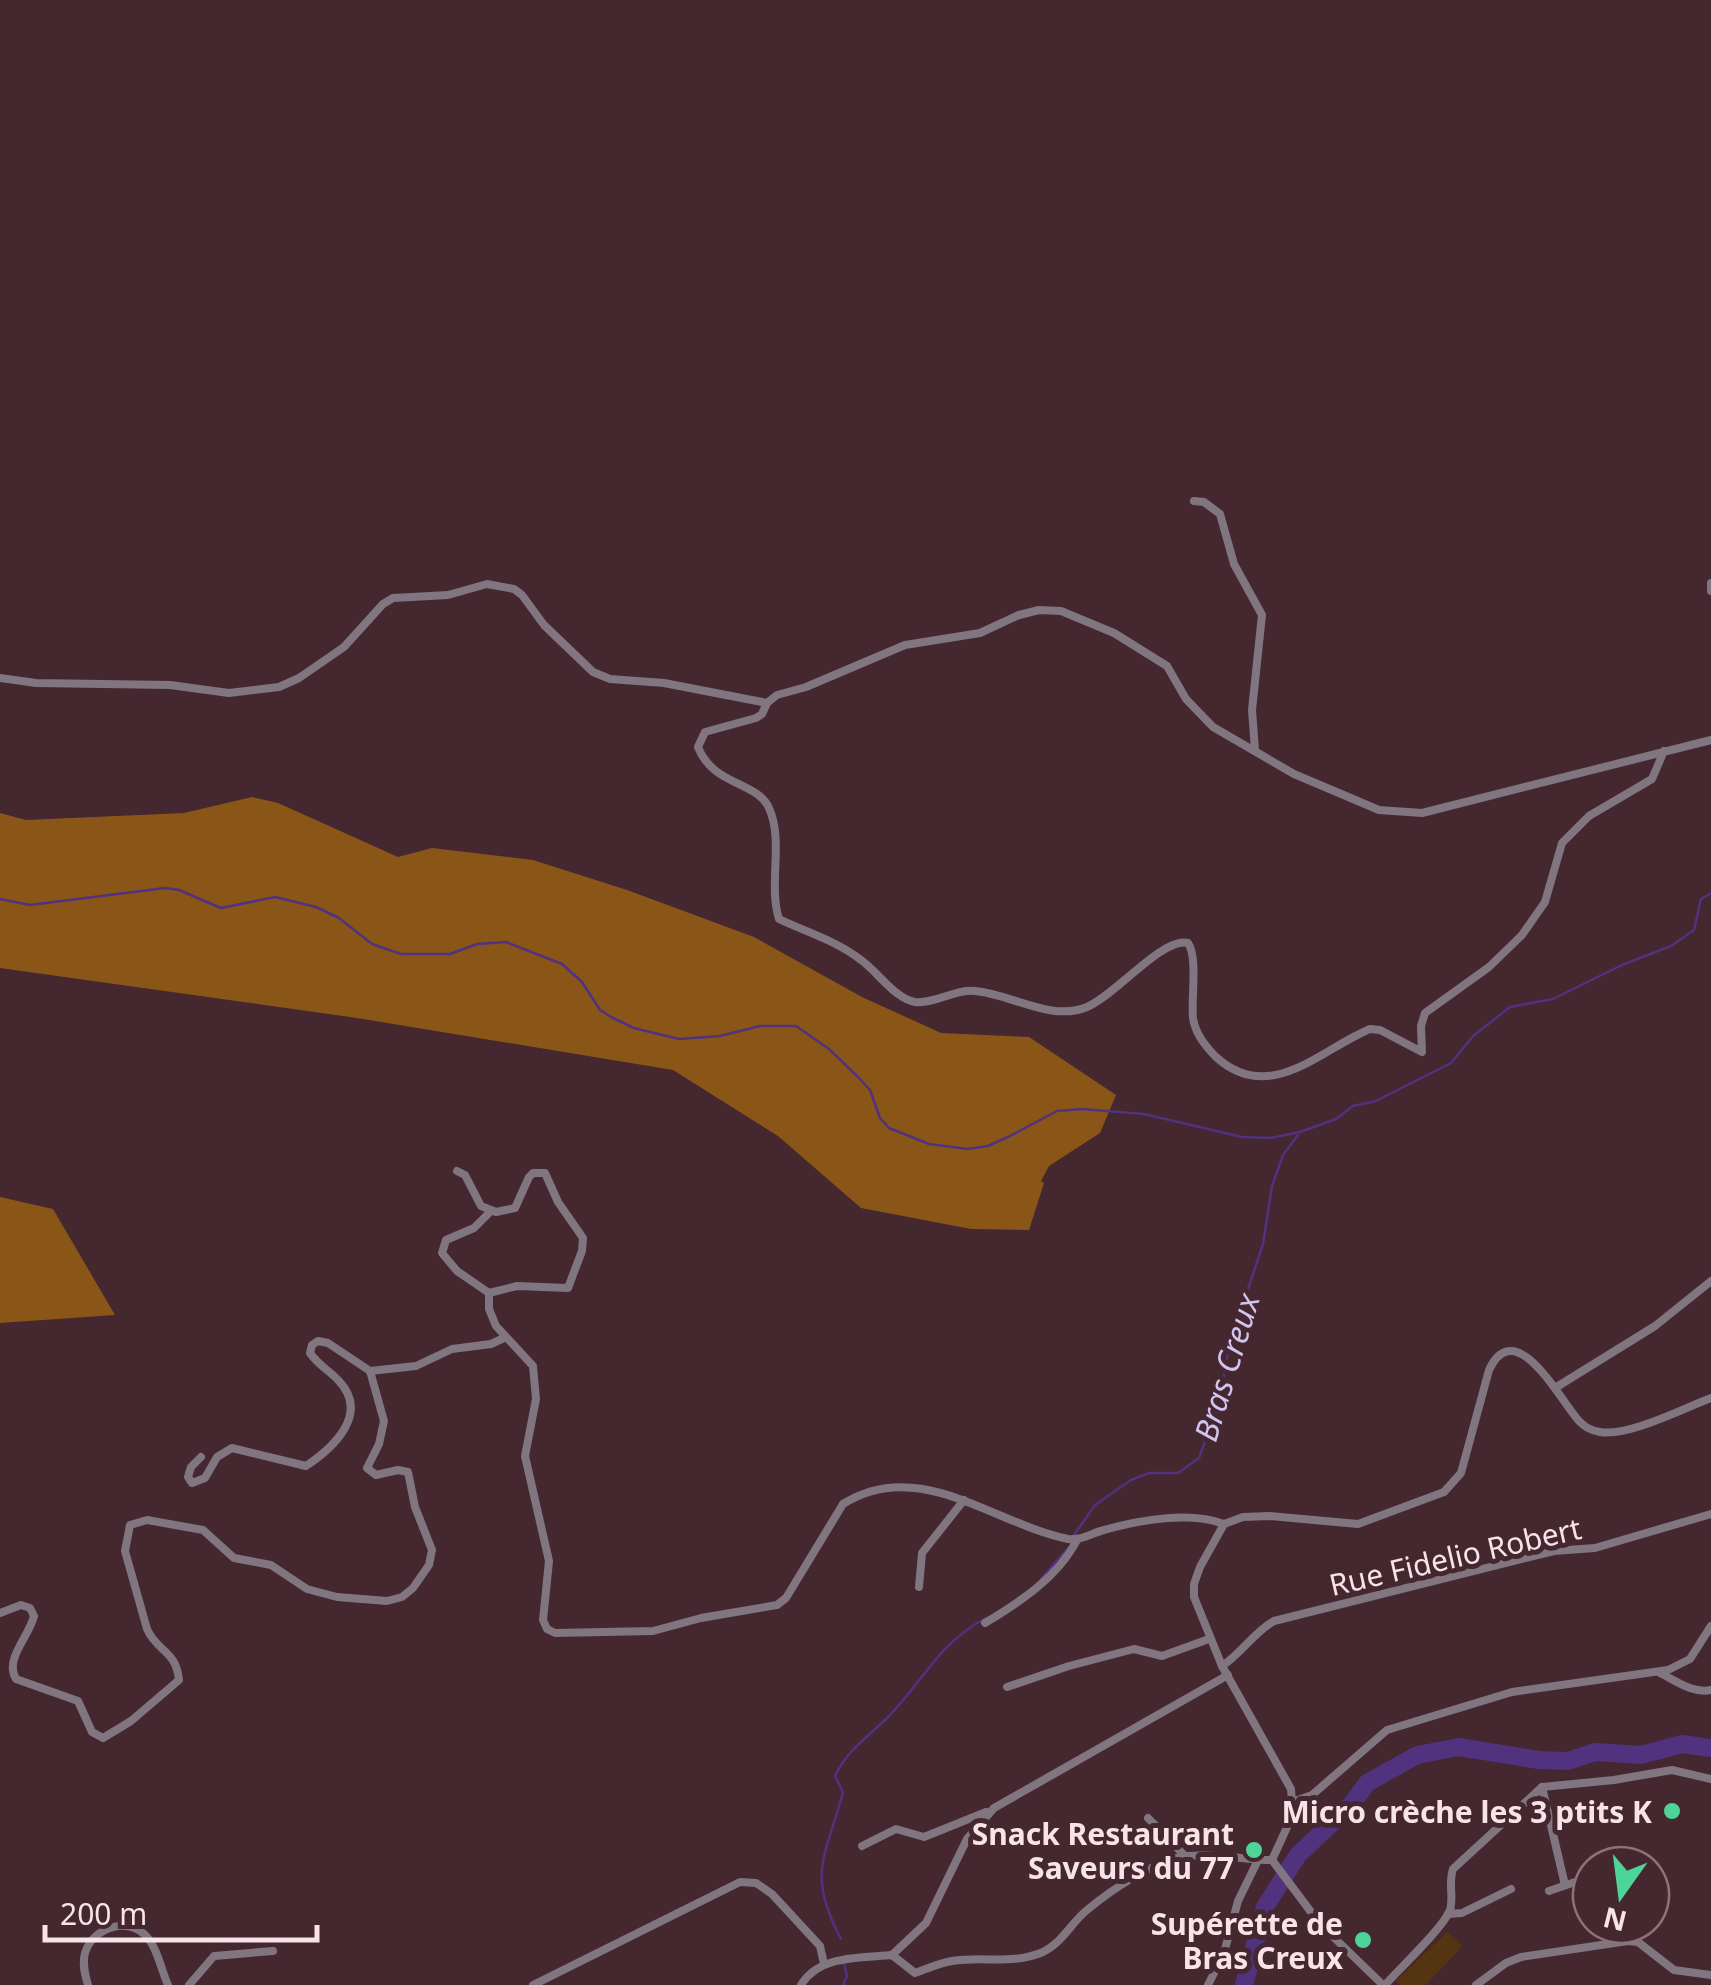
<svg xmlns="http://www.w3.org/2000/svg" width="1711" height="1985" font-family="'Noto Sans',sans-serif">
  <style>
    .green { fill: #533512 }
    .forest { fill: #8a5618 }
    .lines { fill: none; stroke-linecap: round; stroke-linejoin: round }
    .stream { stroke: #50327f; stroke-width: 2.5 }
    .river { stroke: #50327f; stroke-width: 18 }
    .street { stroke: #81757f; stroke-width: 8 }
    .poi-dot { fill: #4ed399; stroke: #44272f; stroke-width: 4 }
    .labels { text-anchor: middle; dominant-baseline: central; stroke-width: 10; stroke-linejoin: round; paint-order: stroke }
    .street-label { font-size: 30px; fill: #f7e3e8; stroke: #44272f }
    .poi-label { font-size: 30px; font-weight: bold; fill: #f7e3e8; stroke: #44272f; text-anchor: end }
    .water-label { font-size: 32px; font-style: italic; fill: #d1c4f0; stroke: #44272f }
  </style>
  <rect width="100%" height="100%" fill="#44272f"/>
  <!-- green -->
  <path class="green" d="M1447 1932 1463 1946 1426 1985H1401L1396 1981Z"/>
  <!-- forest -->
  <g class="forest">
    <path d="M252 797 278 803 398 857 432 848 533 860 627 890 754 937 862 997 941 1033 1029 1037 1116 1095 1100 1133 1049 1166 1041 1181 1044 1183 1029 1230 971 1229 861 1208 778 1136 673 1070 357 1018 0 968V813L26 820 184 813Z"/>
    <path d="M0 1197 53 1209 115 1315 0 1323Z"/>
  </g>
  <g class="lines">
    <!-- stream -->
    <g class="stream">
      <path d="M0 899 30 905 165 888 179 890 221 908 275 897 316 907 339 918 372 944 401 954H450L477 944 506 942 562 964 582 982 600 1010 613 1018 634 1028 679 1039 720 1036 760 1026H796L829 1049 858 1077 870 1090 880 1118 889 1128 929 1144 968 1149 988 1146 1010 1136 1057 1111 1082 1109 1144 1114 1242 1137 1271 1138 1300 1132 1336 1119 1353 1106 1376 1101 1451 1063 1473 1036 1510 1007 1553 999 1622 965 1671 946 1694 930 1701 899 1711 893"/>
      <path d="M1074 1535 1095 1505 1131 1480 1149 1473H1178L1199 1458 1219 1403 1228 1352 1242 1321 1246 1295 1263 1244 1272 1186 1283 1155 1298 1135"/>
      <path d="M1041 1579 1068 1548"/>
      <path d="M841 1939C806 1873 826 1857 843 1792L835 1776C848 1749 867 1738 887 1718 925 1680 936 1645 986 1618"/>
      <path d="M843 1985 847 1976 844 1963"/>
    </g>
    <!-- river -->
    <path class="river" d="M1244 1985 1265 1907 1298 1855 1352 1804 1367 1783 1417 1755 1459 1747 1539 1760 1568 1761 1595 1752 1641 1755 1682 1744 1711 1748"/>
    <!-- street -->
    <g class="street">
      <path d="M1194 501 1204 502 1220 514 1234 564 1262 615 1252 710 1255 750"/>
      <path d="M1711 583V591"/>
      <path d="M0 678 36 683 170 685 229 693 279 687 299 678 344 647 383 604 393 598 448 595 487 584 514 589 522 595 544 625 593 672 610 679 664 683 767 703 777 695 806 687 905 645 980 633 1019 615 1039 610 1061 611 1114 633 1167 666 1186 699 1213 727 1294 774 1379 810 1422 813 1711 740"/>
      <path d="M767 703 762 714 756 718 705 732 698 747C713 786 757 781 769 808 784 841 768 885 779 919 806 932 837 941 861 960 877 971 895 999 915 1002 935 1004 955 989 975 991 1011 994 1051 1022 1087 1007 1116 995 1162 937 1188 943 1198 957 1191 998 1193 1018 1195 1033 1206 1047 1216 1057 1270 1106 1321 1049 1370 1029L1380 1030 1422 1052 1421 1026 1425 1013 1489 967 1522 935 1545 902 1562 843 1589 816 1652 779 1664 751"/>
      <path d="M457 1171 465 1175 481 1206 496 1212 515 1208 529 1177 533 1173H545L558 1202 583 1238 582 1251 568 1288 517 1286 489 1293"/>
      <path d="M489 1293V1309L496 1326 533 1366 536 1399 525 1456 549 1561 543 1620 547 1629 555 1633 653 1631 701 1618 777 1605 786 1598 843 1504C919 1456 994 1524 1068 1539 1081 1541 1092 1533 1104 1530 1139 1520 1190 1511 1224 1524"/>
      <path d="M489 1293 457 1271 442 1253 446 1240 474 1228 491 1211"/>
      <path d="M1555 1388 1655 1326 1711 1281"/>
      <path d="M201 1457 191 1467 188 1477 192 1483 205 1478 217 1457 232 1448 306 1466C333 1448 370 1414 339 1381 330 1371 318 1365 310 1353L312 1345 318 1341 328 1343 370 1371"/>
      <path d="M919 1587 922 1553 964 1500"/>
      <path d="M0 1613 21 1605 30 1608 34 1616C29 1637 4 1659 16 1679L78 1701 92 1732 103 1738 131 1721 179 1680C176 1650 157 1652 147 1629L125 1551 130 1525 147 1520 203 1530 234 1558 271 1565 307 1589 337 1597 387 1601 402 1597 413 1588 429 1565 432 1550 415 1507 408 1472 398 1470 376 1475 367 1468 379 1444 384 1421 370 1371 416 1366 452 1349 491 1344 504 1338"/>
      <path d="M985 1623C1020 1602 1058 1577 1077 1540"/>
      <path d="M1222 1666C1242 1653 1253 1633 1274 1621L1554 1551 1595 1548 1711 1514"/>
      <path d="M1660 1673C1676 1681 1693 1694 1711 1690"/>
      <path d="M1007 1687 1069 1666 1134 1649 1162 1656 1209 1639"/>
      <path d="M1542 1787 1565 1885"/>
      <path d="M1292 1802 1312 1795 1387 1730 1512 1692 1668 1670 1690 1659 1711 1626"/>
      <path d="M1148 1818 1185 1856"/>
      <path d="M862 1846 896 1829 924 1837 986 1812"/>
      <path d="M1272 1860 1293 1814 1291 1789 1222 1666 1194 1597V1584L1200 1567 1224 1524 1243 1517 1269 1516 1358 1524 1444 1492 1461 1473 1489 1370C1516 1312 1562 1404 1580 1422 1585 1427 1593 1431 1600 1432 1628 1437 1684 1408 1711 1398"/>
      <path d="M1272 1860 1320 1924 1383 1985"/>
      <path d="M1549 1891 1575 1882"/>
      <path d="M1448 1914 1462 1913 1511 1889"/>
      <path d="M892 1955 926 1923 967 1839 994 1808 1228 1675"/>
      <path d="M892 1955 915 1973C927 1969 939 1963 952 1961 983 1956 1013 1965 1043 1952 1062 1943 1071 1923 1087 1910 1111 1890 1157 1859 1188 1856 1217 1853 1245 1860 1272 1860"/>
      <path d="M88 1985C85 1975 82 1964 85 1953 92 1929 124 1917 144 1934 157 1945 161 1970 168 1985"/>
      <path d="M189 1985 214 1956 273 1951"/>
      <path d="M533 1985 740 1882 756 1883 772 1894 820 1946 824 1964"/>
      <path d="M801 1985C819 1955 860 1958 892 1955"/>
      <path d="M1208 1985 1224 1953 1238 1901 1259 1858"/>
      <path d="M1385 1985C1400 1968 1443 1928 1450 1910 1454 1897 1448 1883 1453 1869L1542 1787 1614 1780 1672 1770 1711 1779"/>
      <path d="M1476 1985 1506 1963 1521 1957 1628 1941 1638 1942 1674 1970 1711 1975"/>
    </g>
  </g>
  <!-- markers -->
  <g class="poi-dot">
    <circle cx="1672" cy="1811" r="10"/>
    <circle cx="1254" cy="1850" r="10"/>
    <circle cx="1363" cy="1940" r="10"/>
  </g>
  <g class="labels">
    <!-- street labels -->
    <g class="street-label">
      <text transform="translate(1455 1556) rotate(-13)">Rue Fidelio Robert</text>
    </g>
    <!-- poi labels -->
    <g class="poi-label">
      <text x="1652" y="1811">Micro crèche les 3 ptits K</text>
      <text x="1234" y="1833">Snack Restaurant<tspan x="1234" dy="34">Saveurs du 77</tspan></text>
      <text x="1343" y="1923">Supérette de<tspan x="1343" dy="34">Bras Creux</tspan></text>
    </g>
    <!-- water labels -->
    <g class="water-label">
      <text transform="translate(1226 1367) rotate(-73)">Bras Creux</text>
    </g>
  </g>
  <!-- north arrow -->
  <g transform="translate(1621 1895) rotate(194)"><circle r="48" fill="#44272f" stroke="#8c7279" stroke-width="2.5"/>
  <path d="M0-8L18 38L0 25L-18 38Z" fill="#4ed399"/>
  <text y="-15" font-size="28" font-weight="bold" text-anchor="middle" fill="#f7e3e8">N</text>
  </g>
  <!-- scale -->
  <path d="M45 1925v15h272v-15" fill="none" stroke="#f7e3e8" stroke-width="5"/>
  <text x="60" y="1925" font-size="30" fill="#f7e3e8" stroke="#44272f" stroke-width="8" paint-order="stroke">200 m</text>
</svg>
